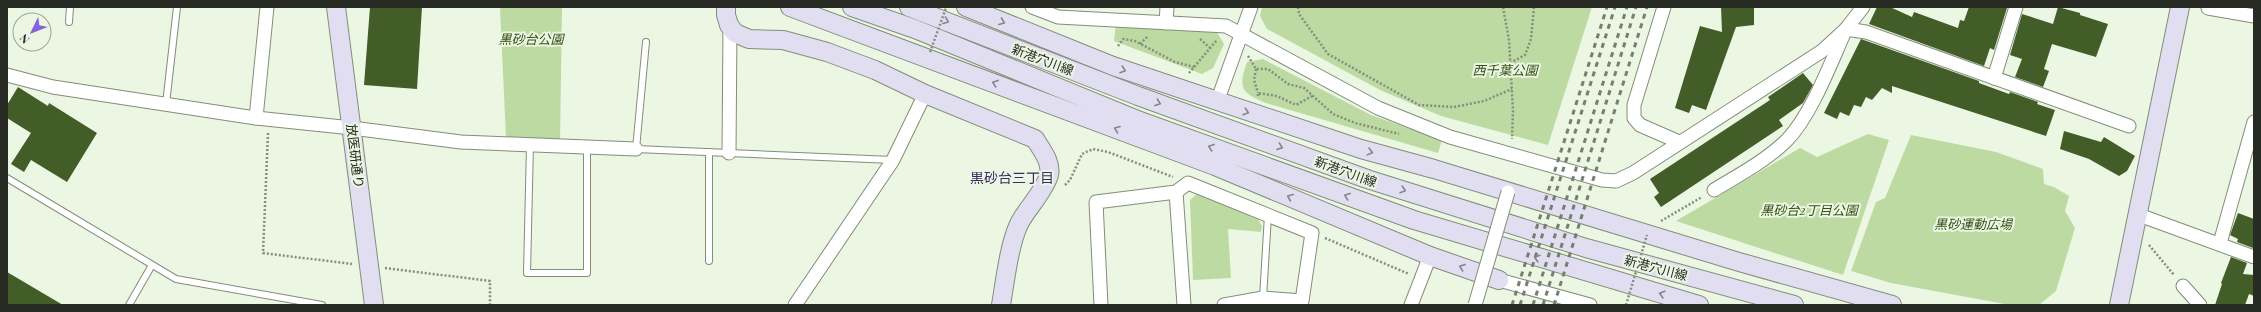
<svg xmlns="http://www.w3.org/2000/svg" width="2261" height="312" font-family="'Playfair Display','Noto Sans JP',serif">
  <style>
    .green { fill: #bddaa3 }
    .building { fill: #435d29 }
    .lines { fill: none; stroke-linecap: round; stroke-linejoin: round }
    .lane-casing { stroke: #838d7a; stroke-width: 8 }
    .street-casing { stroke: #838d7a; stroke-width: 15 }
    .secondary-casing { stroke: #838d7a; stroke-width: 20 }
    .path { stroke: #858d7e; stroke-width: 2.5; stroke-dasharray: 2 2; stroke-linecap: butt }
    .lane { stroke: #fff; stroke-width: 6 }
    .street { stroke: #fff; stroke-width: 13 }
    .secondary { stroke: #e2def2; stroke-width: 18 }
    .rail { stroke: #777f71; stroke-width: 3; stroke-dasharray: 5 5; stroke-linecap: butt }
    .street-bridge-casing { stroke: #838d7a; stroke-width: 15; stroke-linecap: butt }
    .path-bridge { stroke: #858d7e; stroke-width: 2.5; stroke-dasharray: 2 2; stroke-linecap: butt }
    .street-bridge { stroke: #fff; stroke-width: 13 }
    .oneway { stroke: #84848a }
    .labels { text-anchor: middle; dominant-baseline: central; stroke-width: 4; stroke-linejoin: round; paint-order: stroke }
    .park-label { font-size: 13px; font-style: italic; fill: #365016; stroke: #ebf7e2 }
    .street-label { font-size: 13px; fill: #272b23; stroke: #ebf7e2 }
    .neighbourhood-label { font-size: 14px; fill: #3a2c67; stroke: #ebf7e2 }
  </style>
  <rect width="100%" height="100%" fill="#ebf7e2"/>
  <!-- green -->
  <g class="green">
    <path d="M500 7H645L562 8 560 142 506 138Z"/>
    <path d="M1262 7H1592L1548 145 1441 116 1380 90 1267 29 1260 16Z"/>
    <path d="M1116 24 1215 29 1224 44 1213 68 1202 74 1114 41Z"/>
    <path d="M1263 59 1371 115 1442 140 1438 153 1266 103C1241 93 1238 88 1247 62Z"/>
    <path d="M1868 134 1889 140 1843 275 1676 221 1800 148 1817 157Z"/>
    <path d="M1911 135 1996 152 2043 169 2044 184 2054 187 2069 196 2065 211 2075 228 2056 291 2039 305H2010L1891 283 1851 271 1876 202 1885 198Z"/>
    <path d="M1197 194 1257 218 1262 226 1261 232 1228 229 1231 278 1193 280 1190 200Z"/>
  </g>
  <!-- building -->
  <g class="building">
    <path d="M370 7H422L417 89 364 85Z"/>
    <path d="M1721 7H1754V25L1736 27 1706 110 1692 105 1689 113 1675 108 1700 26 1722 32Z"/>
    <path d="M1877 7H1890L1912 17 1914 12 1958 28 1960 20 1964 21 1969 7 2007 8 1994 50 1990 48 1984 66 1869 24Z"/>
    <path d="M2058 7 2080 13V15L2108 24 2096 57 2052 44 2044 69 2049 71 2043 87 2015 77 2022 59 2010 55 2022 14 2053 24Z"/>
    <path d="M1861 39 1979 81V83L2009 94 2010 92 2038 102 2037 104 2055 110 2046 136 1892 86V93L1882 88 1872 100 1866 97 1861 107 1854 105 1849 116 1840 112 1837 119 1824 113Z"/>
    <path d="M1803 73 1813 85 1803 103 1779 120 1783 126 1661 207 1654 197 1659 193 1650 179 1770 100 1768 97Z"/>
    <path d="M18 87 48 106 49 103 97 133 67 182 31 160 24 172 11 164 31 133 7 118V105Z"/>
    <path d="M2064 131 2101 142 2104 137 2135 156 2127 171 2119 176 2089 159 2060 149Z"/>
    <path d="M2238 213 2254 219 2253 248 2237 242 2238 239 2230 235Z"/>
    <path d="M2231 257 2247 263 2243 274 2254 275V296L2249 294 2245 305H2215L2222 284 2221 283Z"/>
    <path d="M7 272 63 305H7Z"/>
  </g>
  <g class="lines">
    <defs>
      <g id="lane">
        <path d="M69 22 70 7"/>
        <path d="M646 42 636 149 893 160"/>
        <path d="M166 104 177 7"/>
        <path d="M530 145 527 273H587V147"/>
        <path d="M7 178 176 279 322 305"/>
        <path d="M709 261V152"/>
        <path d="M1263 298 1268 215"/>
        <path d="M129 305 152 265"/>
      </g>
      <g id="street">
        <path d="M1032 7 1058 17 1226 26 1378 108 1450 137 1602 180 1616 181 1633 173 1822 51 1846 29 1863 7"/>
        <path d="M1664 7 1634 105V118L1640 125 1679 142"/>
        <path d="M2208 8 2254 16"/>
        <path d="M1166 23 1167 7"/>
        <path d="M7 75 53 87 256 118 352 128 461 142 636 149"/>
        <path d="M1994 78 2016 7"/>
        <path d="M1217 102 1251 7"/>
        <path d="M256 118 267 7"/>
        <path d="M729 153 730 26"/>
        <path d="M1714 190C1739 175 1767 160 1787 140 1812 114 1831 62 1846 29L1866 32 2129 126"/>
        <path d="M1176 192 1188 183 1312 233 1302 301 1263 298 1224 305"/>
        <path d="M2139 215 2254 257"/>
        <path d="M2220 243 2254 122"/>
        <path d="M1499 280 1590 305"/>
        <path d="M2183 286 2200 305"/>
        <path d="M795 305 893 160 925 94"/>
        <path d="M1101 305 1096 202 1176 192 1184 305"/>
        <path d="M1411 305 1430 256"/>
      </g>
      <g id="secondary">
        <path d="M336 7 374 305"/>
        <path d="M726 7V15L729 25 735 33 749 39 783 40 827 52 875 70 925 94 1035 139C1041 149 1052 162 1049 175 1044 192 1027 208 1019 224 1009 245 1005 282 1001 305"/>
        <path d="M790 7 1215 166 1430 256 1499 280"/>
        <path d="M852 7 915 29 1140 121 1414 220 1699 305"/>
        <path d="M909 7 1138 96 1367 179 1586 248 1794 305"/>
        <path d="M966 7 1113 66 1361 149 1434 169 1739 262 1892 305"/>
        <path d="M2119 305 2180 7"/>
      </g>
    </defs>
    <!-- lane casing -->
    <use href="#lane" class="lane-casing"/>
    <!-- street casing -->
    <use href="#street" class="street-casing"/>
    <!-- secondary casing -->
    <use href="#secondary" class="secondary-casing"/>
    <!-- path -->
    <g class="path">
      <path d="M1298 7 1299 14 1328 54 1419 105 1454 107 1484 101 1512 89"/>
      <path d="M1503 7 1509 40 1513 111 1512 139"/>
      <path d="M1200 39 1210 48"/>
      <path d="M1140 44 1147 37"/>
      <path d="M1118 46 1123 39 1135 41 1175 62 1194 67"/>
      <path d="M1248 56 1256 69H1268L1288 84 1304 88 1333 114 1355 123 1399 134"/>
      <path d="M1510 63 1525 55 1531 39 1534 7"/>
      <path d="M1256 69 1254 80 1258 93"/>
      <path d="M1189 73 1217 40"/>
      <path d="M1258 96V93L1277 96 1296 105 1312 96"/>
      <path d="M268 133 263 253 352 264"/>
      <path d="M1065 185 1070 180 1082 154 1093 149 1108 152 1173 177"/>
      <path d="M1661 221 1702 197"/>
      <path d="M1325 238 1409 274"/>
      <path d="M2149 245 2174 275"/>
      <path d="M385 268 490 281V305"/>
    </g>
    <!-- lane -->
    <use href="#lane" class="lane"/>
    <!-- street -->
    <use href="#street" class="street"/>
    <!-- secondary -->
    <use href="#secondary" class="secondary"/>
    <!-- rail -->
    <g class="rail">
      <path d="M1512 305 1607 7"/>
      <path d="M1520 305 1615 7"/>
      <path d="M1533 305 1627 7"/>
      <path d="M1543 305 1636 7"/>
      <path d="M1554 305 1647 7"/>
    </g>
    <defs>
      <path id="street-bridge" d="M1475 305 1508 192"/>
    </defs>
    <!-- street-bridge casing -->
    <use href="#street-bridge" class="street-bridge-casing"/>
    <!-- path-bridge -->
    <g class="path-bridge">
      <path d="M930 52 946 8"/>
      <path d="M1626 305 1647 235"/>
    </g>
    <!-- street-bridge -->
    <use href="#street-bridge" class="street-bridge"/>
  </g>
  <!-- one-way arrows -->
  <defs><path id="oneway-chevron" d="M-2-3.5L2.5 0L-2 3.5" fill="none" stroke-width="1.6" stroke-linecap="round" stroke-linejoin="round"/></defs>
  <g class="oneway">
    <use href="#oneway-chevron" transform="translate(946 21) rotate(21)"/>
    <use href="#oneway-chevron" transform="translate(1002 22) rotate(22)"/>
    <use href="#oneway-chevron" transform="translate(1123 70) rotate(19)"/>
    <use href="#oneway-chevron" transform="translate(995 83) rotate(-160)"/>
    <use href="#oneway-chevron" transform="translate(1158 103) rotate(20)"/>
    <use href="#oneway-chevron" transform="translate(1246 112) rotate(18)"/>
    <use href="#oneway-chevron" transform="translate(1117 129) rotate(-159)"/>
    <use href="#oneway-chevron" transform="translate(1211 147) rotate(-160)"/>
    <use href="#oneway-chevron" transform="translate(1280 147) rotate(20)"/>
    <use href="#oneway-chevron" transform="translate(1370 152) rotate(15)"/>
    <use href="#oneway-chevron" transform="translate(1403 190) rotate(18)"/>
    <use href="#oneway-chevron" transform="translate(1347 196) rotate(-160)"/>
    <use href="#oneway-chevron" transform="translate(1290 197) rotate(-157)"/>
    <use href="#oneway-chevron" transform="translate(1537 258) rotate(-163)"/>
    <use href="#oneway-chevron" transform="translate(1462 267) rotate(-160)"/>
    <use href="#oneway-chevron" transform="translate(1662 294) rotate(-164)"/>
  </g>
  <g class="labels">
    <!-- park labels -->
    <g class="park-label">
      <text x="531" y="38">黒砂台公園</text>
      <text x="1505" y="69">西千葉公園</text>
      <text x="1809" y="209">黒砂台2丁目公園</text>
      <text x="1973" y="223">黒砂運動広場</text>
    </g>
    <!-- street labels -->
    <g class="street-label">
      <text transform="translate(1043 59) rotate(21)">新港穴川線</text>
      <text transform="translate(356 156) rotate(83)">放医研通り</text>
      <text transform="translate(1346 171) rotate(20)">新港穴川線</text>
      <text transform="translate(1656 267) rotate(15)">新港穴川線</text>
    </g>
    <!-- neighbourhood labels -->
    <g class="neighbourhood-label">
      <text x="1012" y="177">黒砂台三丁目</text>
    </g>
  </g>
  <!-- border -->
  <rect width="2261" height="312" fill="none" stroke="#272b23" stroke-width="16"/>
  <!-- north arrow -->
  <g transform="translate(32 32) rotate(227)"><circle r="19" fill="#ebf7e2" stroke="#9da596"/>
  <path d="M0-3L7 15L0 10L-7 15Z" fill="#8363de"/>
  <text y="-6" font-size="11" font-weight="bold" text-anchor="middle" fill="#272b23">N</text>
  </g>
</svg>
